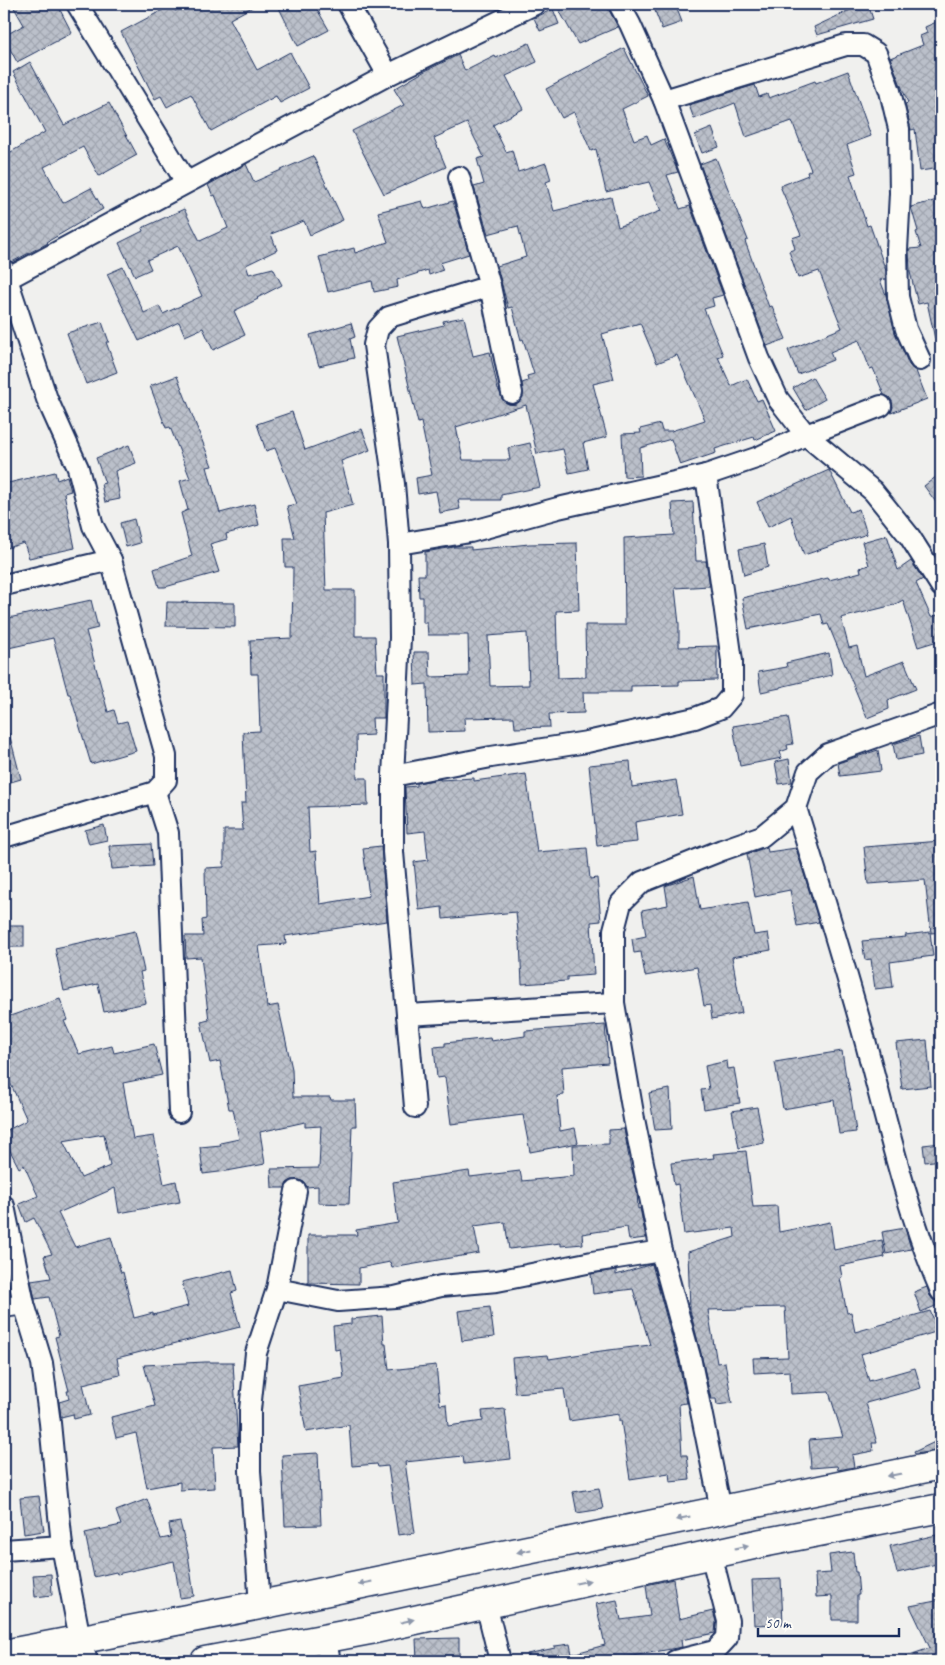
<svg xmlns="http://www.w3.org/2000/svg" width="945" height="1665" font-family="Caveat,sans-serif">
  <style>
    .building { fill: url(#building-cross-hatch); stroke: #1b2f5e; fill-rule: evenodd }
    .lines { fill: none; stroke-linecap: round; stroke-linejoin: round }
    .street-casing { stroke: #1b2f5e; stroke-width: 24 }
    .secondary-casing { stroke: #1b2f5e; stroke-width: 31 }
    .street { stroke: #fdfcf7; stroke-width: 20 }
    .secondary { stroke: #fdfcf7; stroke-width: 28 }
    .oneway { fill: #8c96aa }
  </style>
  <defs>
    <pattern id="building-cross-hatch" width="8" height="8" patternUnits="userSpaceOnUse" patternTransform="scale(1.25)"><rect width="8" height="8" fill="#bbc0ca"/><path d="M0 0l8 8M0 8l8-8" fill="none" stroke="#a0a5b0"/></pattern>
  </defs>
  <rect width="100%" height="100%" fill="#f0f0ee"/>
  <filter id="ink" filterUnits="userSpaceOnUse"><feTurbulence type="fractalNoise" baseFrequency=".02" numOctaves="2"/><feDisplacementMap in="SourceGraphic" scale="10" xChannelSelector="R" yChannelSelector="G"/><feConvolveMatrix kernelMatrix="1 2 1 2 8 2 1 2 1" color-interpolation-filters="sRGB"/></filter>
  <g filter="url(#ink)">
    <!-- building -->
    <g class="building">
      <path d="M12 4H57L72 33 17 62 4 38V36L24 25Z"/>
      <path d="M188 4H258L230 19 257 70 290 52 309 88 280 103 276 96 211 131 191 94 167 107 161 96 155 99 121 32 172 5 175 11Z"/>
      <path d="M277 4H314L329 30 298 46Z"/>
      <path d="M571 4H607L609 10 618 27 578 44 559 10Z"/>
      <path d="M675 4 682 22 662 29 655 11Z"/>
      <path d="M865 4H868L873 19 817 35 814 27 850 10V8Z"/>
      <path d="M553 9 559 24 540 31 534 18Z"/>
      <path d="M941 20V120L939 121 941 139V168L920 171 915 129 911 130 905 104 908 103 890 58 923 45 920 36 927 33 925 27Z"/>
      <path d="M529 43 537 62 506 76 523 109 493 125 506 152 512 150 518 172 546 163 551 180 546 182 554 211 611 197 618 227 661 211 649 182 606 192 596 149 591 151 574 112 562 118 546 89 624 48 648 96 622 109 634 140 647 135 651 145 664 139 678 172 667 175 680 209 690 206 723 295 712 298 714 306 704 309 723 355 718 357 731 386 747 379 757 401 762 399 776 431 755 440 754 437 715 449 716 453 680 465 671 439 640 448 641 476 624 477 622 434 641 433 640 429 660 424 662 431H671L705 420 677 355 657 363 640 323 602 334 614 379 593 384 607 437 583 443 588 469 569 473 563 449 537 454 526 405 456 427 463 460H510L508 448 530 443 540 487 501 495V500H458L460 509 440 513 436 491 418 494 416 478 432 475 421 422 418 423 397 336 444 325 443 321 464 317 473 356 490 352 498 390H499L503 400 509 404H515L519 402 523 396 522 383 528 381 527 376 534 374 523 339 521 340 512 307 508 308 497 266 526 257 518 226 488 234 474 187 484 184 477 159 484 157 467 123 434 138 446 167 384 194 352 131 404 105 394 89 425 71 458 55 465 71 495 56 496 58Z"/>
      <path d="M30 62 64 125 109 103 137 155 99 176 83 147 44 167 63 203 91 188 103 209 47 242 48 243 12 262 9 259 4 248V156L45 132 13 72Z"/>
      <path d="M848 71 871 136 847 145 856 173 850 175 867 226 870 225 886 271V279L880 280 886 295 895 332 909 365 916 371 927 399 891 413 893 407 892 401 889 397 884 395 873 368 870 369 859 340 830 352 833 360 798 374 788 350 842 328 819 271 798 278 789 251 795 249 792 238 801 235 780 186 808 175 807 172 811 170 792 121 746 137 735 103 694 119 689 105 755 85 759 97 767 94 769 98 815 81 816 83Z"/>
      <path d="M712 128 719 147 702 153 695 135Z"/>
      <path d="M313 156 343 220 310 235 304 221 271 234 277 250 246 265 249 274 273 268 282 285 257 298 258 299 234 311 245 335 213 350 203 328 185 336 179 322 139 341 107 274 123 267 144 313 159 306 163 314 202 296 178 246 147 260 151 269 135 276 119 243 143 231 142 228 184 209 200 241 228 228 215 195 213 196 208 185 246 164 254 182Z"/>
      <path d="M716 158 748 240 745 241 769 307 772 306 786 339 767 346 700 164Z"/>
      <path d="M941 199V338L935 339 927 302 918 304 910 272 909 249 921 248 916 232 918 231 911 207Z"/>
      <path d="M422 201 425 209 453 201 469 254 440 263 443 270 429 275 428 270 397 280 398 287 374 292 372 281 328 292 319 257 354 248 355 253 388 242 378 212Z"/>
      <path d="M102 322 109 342H106L117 372 86 384 67 333Z"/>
      <path d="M351 323 355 337 350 339 354 358 319 366 310 335Z"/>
      <path d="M177 376 212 466 207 467 220 513 254 504 259 525 226 534 227 539 210 544 219 572 165 587H159L154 569 192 556 181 513 188 510 180 481 190 478 170 427 166 428 150 386Z"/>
      <path d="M812 377 825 399 806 410 793 388Z"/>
      <path d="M292 412 305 450 362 429 370 450 341 461 353 505 323 513 326 590H355V636H375L377 673H384V718H372L373 735 356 736 357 778H367L368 805 308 807 310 852 316 851 320 904 369 896 363 848 381 846 387 921 285 936 286 944 259 946 267 1007 278 1005 292 1069 293 1097H330L331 1100H355L356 1126H352L349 1204 318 1203V1186L307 1187 304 1182 299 1180H292L287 1183 285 1188H272L271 1169 319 1168 321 1126 305 1127V1122L260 1132 265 1164 227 1171 203 1174 200 1147 221 1145 220 1143 239 1139 233 1109H229L220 1061 210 1063 201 1022 209 1020 201 957 186 958 185 936H203L202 920 206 919 205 868 224 867V830H243L241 803H246L243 732 260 731 258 674H251L250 640 292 638 293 567H285L284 538H295L287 506 297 504 275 448 266 451 257 424Z"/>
      <path d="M129 445 136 463 115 471 120 499 105 502 101 484 105 483 96 458Z"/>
      <path d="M829 470 850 512 859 509 867 534 804 555 791 516 768 527 757 502Z"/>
      <path d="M55 472 57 480 67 476 71 491 64 493 75 548 29 558 24 543 4 549V484Z"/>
      <path d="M941 473V509L924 486Z"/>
      <path d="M693 502 696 561H706L710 586 675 588 679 624V647L717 646V680L679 681V685L631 686V692H583L584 713 549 714 550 727 515 728 514 717 464 718 465 731 428 732 427 684 415 685 414 652H429L430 677 469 676 468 635H428L427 623H423V597H419L418 575H425V552L454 547H471V550L529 544 577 543 579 610 556 611 558 678 586 677 585 625H625L624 538 674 535 672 503ZM527 633 529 685 490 686 488 636Z"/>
      <path d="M134 519 140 543 126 547 120 523Z"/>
      <path d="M887 535 898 570 911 561 923 579 916 583 931 617 941 614V640L918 647 903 600 894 605 841 618 849 648 857 646 864 676 904 661 916 689 888 700 889 709 867 718 828 624 824 625 821 614 748 629 742 598 828 578 829 580 861 572 860 568 869 565 862 542Z"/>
      <path d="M764 544 768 567 744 575 739 549Z"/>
      <path d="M91 600 98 628 86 631 108 712 114 710 118 723 127 721 136 751 91 764 70 694H68L53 638 4 649V619Z"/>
      <path d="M167 602 235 603V627L166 626Z"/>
      <path d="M829 653 832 675 780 687V688L761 692 758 672 787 667 786 663Z"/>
      <path d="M788 717 793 744 787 745 788 749 780 752 782 758 740 766 733 726Z"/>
      <path d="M9 733 21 779 4 784V734Z"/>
      <path d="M919 736 922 755 896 760 893 744Z"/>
      <path d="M878 750 881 771 840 776 838 763Z"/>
      <path d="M789 759 792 782 779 784 775 762Z"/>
      <path d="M630 761 632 787 676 780 682 814 635 822 637 842 597 846 589 765Z"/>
      <path d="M526 774 537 852 587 848 590 879 597 878 601 921 591 922 594 975 567 977V981L522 984 520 942H519L516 912 443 919 442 907 419 910 414 862 428 860 425 831 407 833 405 787 417 786V783L440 779V780L474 778V781Z"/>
      <path d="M104 825 107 840 89 844 85 830Z"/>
      <path d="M941 841V932L931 933 925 880 868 884 864 847Z"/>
      <path d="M151 844 153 866 112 869 109 846Z"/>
      <path d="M767 847 768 852 796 848 819 922 797 926 790 890 755 897 747 854Z"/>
      <path d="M694 876 700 910 748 902 754 935 768 933 771 950 732 957 742 1013 712 1019 710 1005 704 1006 697 967 645 976 641 952 634 953 632 939 646 936 642 910 668 905 665 886Z"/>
      <rect x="4" y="926" width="20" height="21"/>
      <path d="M135 931 144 971 140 972 146 1003 104 1012 98 984 64 991 55 948Z"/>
      <path d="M930 932 933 956 890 962 893 987 875 989 871 959 865 960 862 941 906 937 905 935Z"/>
      <path d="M60 999 68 1020 64 1021 79 1054 112 1046 114 1053 154 1044 162 1075 123 1083 133 1139 154 1136 164 1184 176 1181 180 1202 119 1213 115 1188 58 1213 75 1247 111 1237 121 1273 123 1272 134 1318 153 1313V1315L188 1306 182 1282 232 1270 237 1291 231 1293 240 1327 117 1358 120 1375 83 1384 90 1415 74 1419 73 1414 61 1417 59 1402 69 1399 67 1391H69L55 1337 59 1336 49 1297 35 1299 31 1281 51 1278 44 1256 52 1254 34 1218 26 1222 19 1204 38 1196 24 1165 19 1168 4 1139V1132L27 1120 4 1069V1018ZM104 1134 110 1166 81 1178 63 1141Z"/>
      <path d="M605 1025 608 1063 562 1067 564 1095 557 1096 560 1131 575 1128 578 1143 530 1152 523 1115 451 1124 445 1077 437 1078 434 1047 445 1046V1043L490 1038 491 1041 525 1036V1031Z"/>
      <path d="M927 1040 931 1086 902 1089 896 1043Z"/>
      <path d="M842 1051 846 1077H847L851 1097 856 1132 839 1134 834 1100 783 1109 775 1062Z"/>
      <path d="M727 1061 728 1069 734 1068 740 1103 704 1109 701 1090 709 1089 705 1066Z"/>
      <path d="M670 1089 672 1129 655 1130 649 1093Z"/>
      <path d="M757 1107 764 1143 739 1148 732 1111Z"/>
      <path d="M624 1129 631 1169H632L637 1191 638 1209 640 1208 646 1238 629 1240 627 1227 582 1234 583 1244 561 1246V1243L509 1249 505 1222 474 1226 479 1253 392 1268 390 1262 359 1268V1284L308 1283V1235H357L356 1230 398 1223 393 1182 469 1171 470 1177 520 1171 522 1181 574 1176 573 1145 609 1144V1130Z"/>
      <path d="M941 1143V1160L925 1162 923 1145Z"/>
      <path d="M746 1151 753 1207 777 1206 779 1232 830 1222 834 1250 882 1240 885 1257 840 1266 842 1277 840 1278 847 1313 851 1312 855 1332 930 1311 939 1331 861 1354 869 1381 915 1368 921 1388 866 1403 877 1443H872L873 1451 852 1455 854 1467 838 1470 837 1466 811 1468 809 1440 843 1437 829 1392 791 1394 790 1371 754 1373 753 1358 788 1357 785 1307 741 1308 742 1309 708 1310 717 1363 725 1362 732 1403 717 1405 716 1399H711L701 1354 690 1310 688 1252 735 1237 734 1228 684 1234 678 1184 674 1185 671 1163 714 1158 713 1154Z"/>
      <path d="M905 1228 911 1249 886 1254 882 1232Z"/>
      <path d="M652 1264 678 1360 687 1403 679 1404 682 1455H687L690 1480 670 1482 669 1473 630 1479 621 1421H619V1414L569 1421 564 1389 515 1393 512 1358 548 1355 549 1359 601 1351 650 1345 633 1289 593 1294 591 1274 616 1270V1275Z"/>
      <path d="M927 1287 930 1296 938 1305 921 1312 914 1292Z"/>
      <path d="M490 1307 494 1337 462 1341 458 1311Z"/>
      <path d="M382 1316 384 1344H386L389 1370 436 1365 440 1405 446 1404 448 1426 483 1421 482 1411 505 1409 511 1459 464 1464 463 1456 405 1462 415 1533 398 1535 388 1466 378 1467 377 1464 352 1466 349 1425 306 1432 298 1386 344 1378 340 1349 335 1350 333 1326 351 1324V1319Z"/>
      <path d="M205 1362H233L238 1446 213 1447 215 1488 180 1490V1482L147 1488 136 1433 116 1438 111 1417 155 1406 144 1365Z"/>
      <path d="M941 1439V1450L915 1454 914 1452Z"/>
      <path d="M318 1453 321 1525 285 1526 282 1455Z"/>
      <path d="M599 1488 603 1509 577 1513 573 1492Z"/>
      <path d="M39 1496 44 1531 24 1534 20 1498Z"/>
      <path d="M147 1499 161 1539 171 1537 169 1524 180 1522 188 1554 194 1596 180 1598 174 1561 117 1574 116 1572 94 1577 85 1533 121 1525 116 1511Z"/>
      <path d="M936 1535 941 1563 897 1573 890 1546Z"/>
      <path d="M853 1552 855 1572H857L859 1595H857V1620H832V1596L816 1597 815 1574 831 1573 829 1555Z"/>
      <path d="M51 1574 52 1595 35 1597 33 1575Z"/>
      <path d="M673 1579 679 1619 713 1611 716 1622 715 1633 681 1640 682 1647 627 1657 628 1661H528L527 1654 555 1648V1646L570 1644 572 1654 605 1645 596 1604 617 1600 621 1620 650 1616 646 1585Z"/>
      <path d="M781 1579 783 1624 754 1625 752 1580Z"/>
      <path d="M941 1600V1661H898V1659L930 1648 910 1606Z"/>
      <path d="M459 1638V1661H417L416 1639Z"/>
    </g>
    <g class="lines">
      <defs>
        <g id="street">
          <path d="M77 4 186 182"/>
          <path d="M348 4 388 75"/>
          <path d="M619 4 630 24 664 100 759 358 778 399 806 435 873 491 910 537 941 586"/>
          <path d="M664 100 846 45H863L876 53 890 91 899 129 900 193 897 250 898 297 906 329 920 360"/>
          <path d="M459 177 490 286"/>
          <path d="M4 270 47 399 78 468 93 526 111 560 166 756V780L155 792 4 837"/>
          <path d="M7 279 388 75 535 4"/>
          <path d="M399 544 470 532 558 508 706 475 759 457 806 435 881 406"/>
          <path d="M4 585 111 560"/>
          <path d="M393 776 491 757 587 742 695 718 721 708 732 695V661L706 475"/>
          <path d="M155 792 168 833 179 1112"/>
          <path d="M796 808C820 886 845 965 866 1044 888 1127 907 1212 941 1291"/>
          <path d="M407 1015 614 1003"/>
          <path d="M415 1107 393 852V776L400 638 399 544 394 484 374 345 378 329 389 317 490 286 512 393"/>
          <path d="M4 1206 24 1304 42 1363 50 1423 62 1546 80 1639 87 1661"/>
          <path d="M277 1289 338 1301 395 1297 441 1286 497 1281 592 1262 661 1251"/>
          <path d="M4 1307 24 1304"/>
          <path d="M721 1510 690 1357 661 1251 634 1119 614 1003V930L621 903 642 882 722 850 762 836 796 808 808 772 828 754 941 714"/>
          <path d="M4 1550 62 1546"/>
          <path d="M486 1604 500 1661"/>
          <path d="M260 1605 250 1471V1410L256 1353 277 1289 296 1191"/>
          <path d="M325 1638 330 1661"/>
          <path d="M675 1661 715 1651 727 1638 728 1621 711 1554"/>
        </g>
        <g id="secondary">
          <path d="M4 1654 260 1605 941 1465"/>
          <path d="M205 1661 370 1630 762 1543 941 1508"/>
        </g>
      </defs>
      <!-- street casing -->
      <use href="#street" class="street-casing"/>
      <!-- secondary casing -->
      <use href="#secondary" class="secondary-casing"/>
      <!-- street -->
      <use href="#street" class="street"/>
      <!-- secondary -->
      <use href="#secondary" class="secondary"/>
    </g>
    <!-- one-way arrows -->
    <defs><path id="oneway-solid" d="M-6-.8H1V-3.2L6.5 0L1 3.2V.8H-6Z" transform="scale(1.25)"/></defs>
    <g class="oneway">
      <use href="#oneway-solid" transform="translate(894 1475) rotate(168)"/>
      <use href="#oneway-solid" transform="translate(683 1518) rotate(168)"/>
      <use href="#oneway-solid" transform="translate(742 1547) rotate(-12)"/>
      <use href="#oneway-solid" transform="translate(524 1551) rotate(168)"/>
      <use href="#oneway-solid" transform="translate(583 1582) rotate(-12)"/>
      <use href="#oneway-solid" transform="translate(365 1583) rotate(168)"/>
      <use href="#oneway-solid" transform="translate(407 1621) rotate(-13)"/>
    </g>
  </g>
  <!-- margin -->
  <rect width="945" height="1665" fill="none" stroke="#fdfcf7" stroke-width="20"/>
  <rect x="10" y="10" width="925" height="1645" fill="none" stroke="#1b2f5e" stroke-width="2" filter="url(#ink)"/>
  <!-- scale -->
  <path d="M758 1628v8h141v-8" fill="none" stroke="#1b2f5e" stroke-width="2.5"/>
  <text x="765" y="1628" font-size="15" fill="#1b2f5e" stroke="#fdfcf7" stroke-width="4" paint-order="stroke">50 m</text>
</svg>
